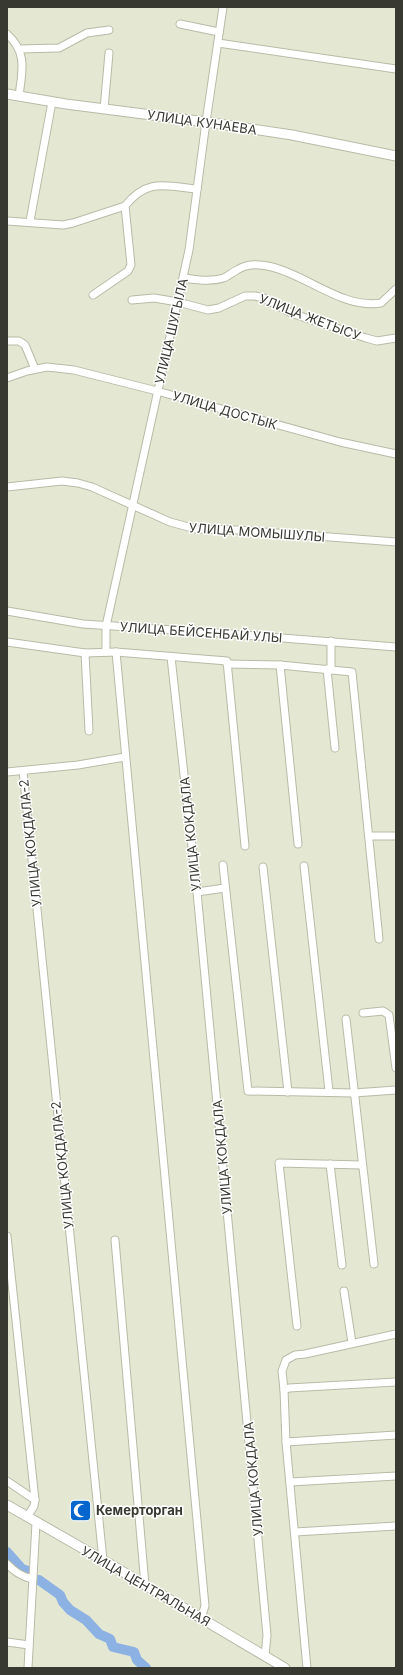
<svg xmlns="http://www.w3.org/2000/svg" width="403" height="1675" font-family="Inter,sans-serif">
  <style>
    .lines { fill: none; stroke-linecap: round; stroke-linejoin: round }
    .river { stroke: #8cb1e3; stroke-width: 10 }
    .minor-casing { stroke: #b8bba7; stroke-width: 9 }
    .major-casing { stroke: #b8bba7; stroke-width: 11 }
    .minor { stroke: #fff; stroke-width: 7 }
    .major { stroke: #fff; stroke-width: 9 }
    .labels { text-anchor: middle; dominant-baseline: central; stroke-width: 3; stroke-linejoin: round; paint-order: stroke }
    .street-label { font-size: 13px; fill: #383931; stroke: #fff }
    .poi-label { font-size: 13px; font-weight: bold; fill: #383931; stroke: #fff; text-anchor: start }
  </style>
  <rect width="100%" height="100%" fill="#e4e8d3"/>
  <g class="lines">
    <!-- river -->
    <g class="river">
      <path d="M7 1552 22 1569 28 1571"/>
      <path d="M39 1580 60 1595 63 1602 70 1610 86 1620 99 1634 110 1639 113 1647 134 1652 137 1660 146 1668"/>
    </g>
    <defs>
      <g id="minor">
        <path d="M180 24 219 32"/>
        <path d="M7 34C28 53 22 71 19 96"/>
        <path d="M218 43 396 69"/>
        <path d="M19 49 59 48 87 33 109 30"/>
        <path d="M104 109 109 53"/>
        <path d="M7 221 63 225 73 223 125 206"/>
        <path d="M30 221 52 102"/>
        <path d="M184 278C197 280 211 282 224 278 228 276 233 272 237 270 248 263 259 264 272 267 308 276 343 309 381 303L396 289"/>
        <path d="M93 295 128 271 131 265 125 206C147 178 166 186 197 189"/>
        <path d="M132 300 154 298 178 302 208 310 219 308 245 296H255L264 298 291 313 366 338 377 341 396 338"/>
        <path d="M7 341H19L25 345 35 369"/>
        <path d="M7 378 27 371 47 367 74 370 157 391 340 442 396 454"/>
        <path d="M7 487 62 481 78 483 92 487 170 522 196 529 237 530 396 542"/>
        <path d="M7 611 83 624 219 633 396 647"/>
        <path d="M7 642 85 653 116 652 227 661 245 846"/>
        <path d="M106 652V626L189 250 206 122 223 7"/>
        <path d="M116 652 205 1606 201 1618"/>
        <path d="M85 653 89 731"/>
        <path d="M171 657 197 892 267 1635 265 1656"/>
        <path d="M227 664 280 665 352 672 379 939"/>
        <path d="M280 665 298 844"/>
        <path d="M327 669 335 748"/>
        <path d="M331 670V641"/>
        <path d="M23 771 103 1560"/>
        <path d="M7 772 78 765 125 757"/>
        <path d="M369 836H396"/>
        <path d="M223 865 248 1091 354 1093 396 1090"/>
        <path d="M304 866 329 1091"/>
        <path d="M263 867 288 1092"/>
        <path d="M197 892 225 888"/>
        <path d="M363 1013 383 1011 389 1015 396 1068"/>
        <path d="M346 1019 374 1264"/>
        <path d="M330 1164 342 1265"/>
        <path d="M7 1236 35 1500 34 1506 27 1517"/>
        <path d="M115 1240 145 1585"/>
        <path d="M344 1291 352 1343"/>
        <path d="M297 1326 279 1163 362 1165"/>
        <path d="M284 1390 282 1371 286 1360 295 1355 305 1354 396 1334"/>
        <path d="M286 1442 396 1435"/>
        <path d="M7 1481 35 1500"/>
        <path d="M290 1482 396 1476"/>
        <path d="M295 1532 396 1526"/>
        <path d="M7 1564C15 1572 21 1576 32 1579"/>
        <path d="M7 1642 29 1645"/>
        <path d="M28 1668 36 1523"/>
        <path d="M307 1668 286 1442 284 1390 289 1388 396 1382"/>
      </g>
      <g id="major">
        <path d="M7 94 66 104 206 122 292 135 396 156"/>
        <path d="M7 1505 103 1560 285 1668"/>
      </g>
    </defs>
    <!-- minor casing -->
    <use href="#minor" class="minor-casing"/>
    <!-- major casing -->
    <use href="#major" class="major-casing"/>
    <!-- minor -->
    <use href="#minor" class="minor"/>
    <!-- major -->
    <use href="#major" class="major"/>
  </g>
  <!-- icons -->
  <defs>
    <symbol id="mosque-square" viewBox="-11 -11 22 22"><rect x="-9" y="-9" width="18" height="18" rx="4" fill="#0765ce" stroke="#fff"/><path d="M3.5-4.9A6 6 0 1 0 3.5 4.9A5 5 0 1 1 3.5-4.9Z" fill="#fff"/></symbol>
  </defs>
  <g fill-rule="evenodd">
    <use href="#mosque-square" x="68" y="1498" width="25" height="25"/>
  </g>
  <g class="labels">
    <!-- street labels -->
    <g class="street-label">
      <text transform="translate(202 122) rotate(8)">УЛИЦА КУНАЕВА</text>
      <text transform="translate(310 317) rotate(21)">УЛИЦА ЖЕТЫСУ</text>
      <text transform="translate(171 331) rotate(-77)">УЛИЦА ШУГЫЛА</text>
      <text transform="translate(225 410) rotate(16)">УЛИЦА ДОСТЫК</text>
      <text transform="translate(257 532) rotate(4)">УЛИЦА МОМЫШУЛЫ</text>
      <text transform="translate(201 632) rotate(4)">УЛИЦА БЕЙСЕНБАЙ УЛЫ</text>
      <text transform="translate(190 834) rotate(-96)">УЛИЦА КОКДАЛА</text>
      <text transform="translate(30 843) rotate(-96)">УЛИЦА КОКДАЛА-2</text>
      <text transform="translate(222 1157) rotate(-95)">УЛИЦА КОКДАЛА</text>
      <text transform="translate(62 1165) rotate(-96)">УЛИЦА КОКДАЛА-2</text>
      <text transform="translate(253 1479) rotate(-95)">УЛИЦА КОКДАЛА</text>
      <text transform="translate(146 1586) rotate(30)">УЛИЦА ЦЕНТРАЛЬНАЯ</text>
    </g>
    <!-- poi labels -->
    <g class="poi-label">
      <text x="96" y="1510">Кемерторган</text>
    </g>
  </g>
  <!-- border -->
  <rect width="403" height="1675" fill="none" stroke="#383931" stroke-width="16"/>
</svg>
